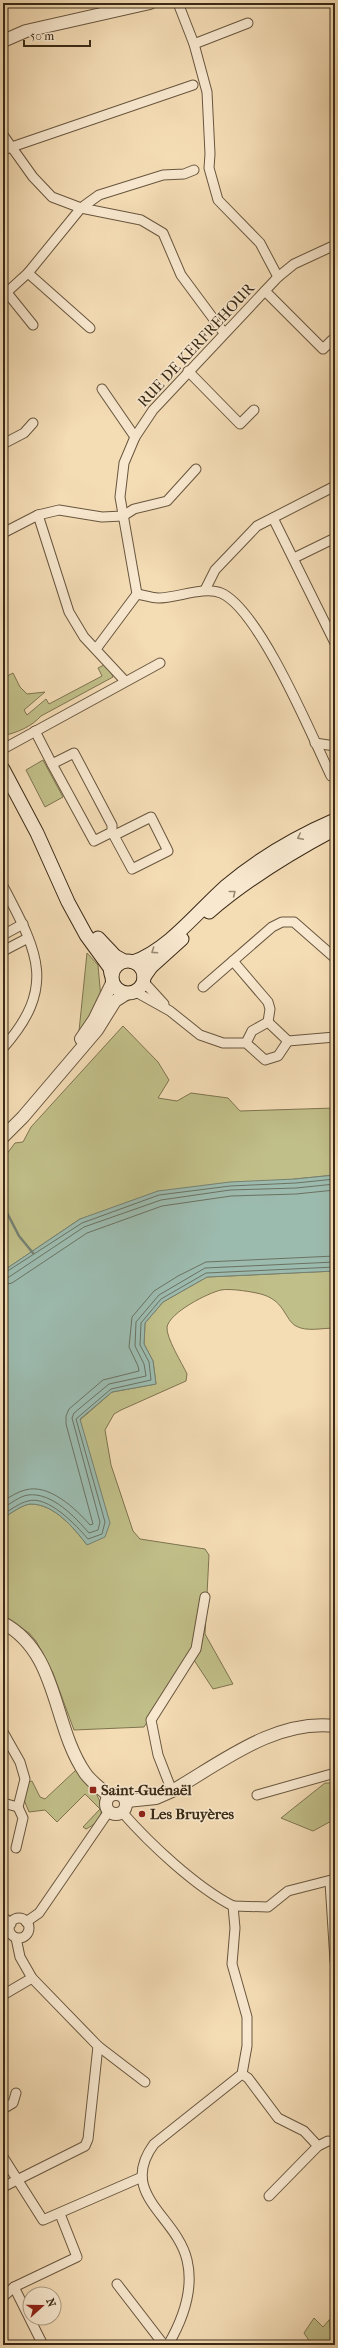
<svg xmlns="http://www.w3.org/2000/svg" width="338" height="2348" font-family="'IM FELL French Canon',serif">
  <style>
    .green { fill: #c1bf89; stroke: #7e7450 }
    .water { fill: #9cbbaf; stroke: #758172 }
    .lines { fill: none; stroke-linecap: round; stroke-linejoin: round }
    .shore { stroke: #6b7262; stroke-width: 1 }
    .stream { stroke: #758172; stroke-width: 2.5 }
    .minor-casing { stroke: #68563e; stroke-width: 11 }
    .tertiary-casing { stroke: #68563e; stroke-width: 14 }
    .secondary-casing { stroke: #3a2a16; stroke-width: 15 }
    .minor { stroke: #f8e8cf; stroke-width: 9 }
    .tertiary { stroke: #f8e8cf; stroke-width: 12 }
    .secondary { stroke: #f8e8cf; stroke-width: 13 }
    .oneway { stroke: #998972 }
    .poi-dot { fill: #8f2418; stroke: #f8e8cf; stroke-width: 1.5 }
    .labels { text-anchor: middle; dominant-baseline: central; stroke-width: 3; stroke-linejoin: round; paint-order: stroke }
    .street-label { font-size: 15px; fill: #3a2a16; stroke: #f8e8cf }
    .poi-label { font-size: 15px; font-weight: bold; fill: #3a2a16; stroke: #f8e8cf; text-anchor: start }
  </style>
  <rect width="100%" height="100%" fill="#f4dcb5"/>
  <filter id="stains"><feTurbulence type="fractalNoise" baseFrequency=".005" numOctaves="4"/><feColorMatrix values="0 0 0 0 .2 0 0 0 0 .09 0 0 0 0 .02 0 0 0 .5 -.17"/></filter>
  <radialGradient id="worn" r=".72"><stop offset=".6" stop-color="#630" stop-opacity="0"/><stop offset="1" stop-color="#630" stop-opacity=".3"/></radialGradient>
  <!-- green -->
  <g class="green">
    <path d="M104 665 109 668 113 677 41 716C31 727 18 732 3 736V667L7 676 13 673 20 687 27 694 45 692 24 710 27 715 46 699 49 704 102 676 98 668Z"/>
    <path d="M43 760 63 797 45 807 26 770Z"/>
    <path d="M87 953 98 965 101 999 79 1031Z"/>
    <path d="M123 1026 158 1062 169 1080 158 1098 177 1101 191 1093 228 1098 240 1111 335 1108V1175L295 1179 80 1219 3 1271V1159L15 1143 23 1142 31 1127Z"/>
    <path d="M335 1271V1328C323 1328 306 1332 296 1326 285 1320 285 1302 264 1295 256 1292 229 1288 221 1290 208 1293 170 1312 167 1327 166 1338 182 1363 187 1374L186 1381 121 1410 114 1414 105 1430 111 1465 133 1531 140 1539 205 1549 209 1555 205 1634 233 1684 213 1689 190 1654 144 1727 74 1730 53 1673 36 1641 29 1633 3 1616V1518C10 1514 23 1504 31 1504 54 1504 74 1528 87 1545L80 1420 112 1392 156 1384 153 1361 144 1344 145 1323 163 1302 207 1277Z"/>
    <path d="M76 1770C91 1786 119 1813 86 1829L83 1827 100 1809 85 1794 57 1822 45 1810 29 1812 24 1800 28 1782 32 1781 40 1797 45 1799Z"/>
    <path d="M325 1783H335V1819L313 1831 281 1818Z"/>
    <path d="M314 2318 323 2327 330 2319V2327L335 2345H312L304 2333Z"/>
  </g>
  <!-- water -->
  <path class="water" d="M335 1175V1271L207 1277 163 1302 145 1323 144 1344 153 1361 156 1384 112 1392 80 1419 110 1523 105 1537 87 1545C74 1528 54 1504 31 1504 23 1504 10 1514 3 1518V1271L80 1219 158 1191 230 1182 295 1179Z"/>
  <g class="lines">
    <!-- shore -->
    <g class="shore">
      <path d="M3 1274 82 1223 159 1195 230 1186 296 1183 335 1179"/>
      <path d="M3 1279 9 1277 84 1227 161 1200 230 1190 296 1188 335 1184"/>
      <path d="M3 1285 12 1283 87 1233 162 1206 231 1196 296 1194 335 1190"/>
      <path d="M3 1501C10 1497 17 1492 25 1490 49 1483 76 1509 90 1525L93 1524 66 1424V1416L69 1409 103 1380 139 1371 138 1366 129 1347 132 1317 154 1291 178 1276 206 1262 335 1256"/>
      <path d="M3 1508C10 1504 20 1496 28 1495 52 1492 75 1517 89 1533L98 1530 100 1522 72 1418 74 1413 109 1384 146 1376 144 1364 135 1346 136 1322 159 1295 205 1268 335 1262"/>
      <path d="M3 1514C11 1510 19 1503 28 1501 48 1495 76 1525 88 1539L102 1534 105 1522 76 1419 111 1389 151 1380 149 1362 140 1345 141 1323 161 1299 206 1273 335 1267"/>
    </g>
    <!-- stream -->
    <path class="stream" d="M3 1205 19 1236 33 1253"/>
    <defs>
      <g id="minor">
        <path d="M178 3 194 44 207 92 210 154 209 168 218 200 260 243 278 277"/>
        <path d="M194 44 248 23"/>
        <path d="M3 135 33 177 52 197 81 208 141 220 163 233 181 275 224 333"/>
        <path d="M3 150 193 85"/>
        <path d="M28 273 90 328"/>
        <path d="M4 289 33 325"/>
        <path d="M265 291 323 349 332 340"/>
        <path d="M7 292 28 273 81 208 99 195 163 175 184 174 194 170"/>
        <path d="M188 371 240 424 254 410"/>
        <path d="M102 389 135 437"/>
        <path d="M3 444 24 433 33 423"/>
        <path d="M38 515 69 612 84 637 125 681"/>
        <path d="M273 518 335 643"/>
        <path d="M3 533 38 515 59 510 102 517 123 516 134 509 167 501 196 469"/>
        <path d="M294 558 335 538"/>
        <path d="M205 590 215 570 257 526 335 486"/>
        <path d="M137 594C144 595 152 598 158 598 177 598 204 586 221 593 259 609 312 736 331 776"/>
        <path d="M96 649 137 594 120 497 124 463 135 437 153 410 278 277 294 264 335 245"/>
        <path d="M35 731 52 764"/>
        <path d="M315 743 335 746"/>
        <path d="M3 749 160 663"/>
        <path d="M74 753 112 825V832L94 841 52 764Z"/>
        <path d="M112 832 132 869 168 851 151 817 115 835"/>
        <path d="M3 886C37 951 58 986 3 1048"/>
        <path d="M3 935 23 924"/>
        <path d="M3 951 28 938"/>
        <path d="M233 961 268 1002 270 1009 268 1022"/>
        <path d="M143 981 164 1004"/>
        <path d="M203 987 272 927 282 922H294L335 958"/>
        <path d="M136 992 170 1011 200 1035 223 1043H246L265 1060 278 1056 288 1041 268 1022 252 1031 246 1043"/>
        <path d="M288 1041 335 1037"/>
        <path d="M3 1732 20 1762 25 1779 18 1807 23 1818 16 1848"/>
        <path d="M172 1791 158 1755 151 1720 196 1649 205 1597"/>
        <path d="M257 1795 335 1773"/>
        <path d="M3 1803 18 1807"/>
        <path d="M122 1812C150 1844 196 1887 233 1906L235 1928 232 1964 247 2017V2046L242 2074 154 2144C117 2194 177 2216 187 2260 194 2289 182 2321 168 2345"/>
        <path d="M330 1882 335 1961"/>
        <path d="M233 1906 268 1907 288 1891 335 1879"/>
        <path d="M3 1917 11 1924"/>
        <circle cx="19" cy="1928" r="10"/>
        <path d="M26 1922 39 1913 109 1811"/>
        <path d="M3 1995 32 1978"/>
        <path d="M98 2046 145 2082"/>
        <path d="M242 2074 248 2078 278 2118 304 2131 318 2146 269 2196"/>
        <path d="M3 2109 13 2103 16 2093"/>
        <path d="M318 2146 328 2141"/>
        <path d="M3 2157 43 2220 142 2177"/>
        <path d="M3 2187 85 2146 88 2139 98 2046 32 1978 20 1957 16 1938"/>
        <path d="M117 2284 164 2345"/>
        <path d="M14 2287 43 2345"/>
        <path d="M3 2297 14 2287 77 2257 60 2214"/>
      </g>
      <g id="tertiary">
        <path d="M3 41 26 31 150 3"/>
        <path d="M81 1039 94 1020 112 983"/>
        <path d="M3 1137 23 1117 97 1030 115 1001 126 994"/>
        <path d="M3 1623C59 1653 52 1725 85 1773 91 1782 102 1789 109 1796"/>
        <circle cx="116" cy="1804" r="10"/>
        <path d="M127 1801 156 1798 172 1791C222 1762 275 1719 335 1726"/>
      </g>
      <g id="secondary">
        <path d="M3 769 37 833 68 902 86 935 110 968 111 974"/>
        <path d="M209 912C247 879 290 853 335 829"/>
        <path d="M98 938 115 956 124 961"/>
        <circle cx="128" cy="977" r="16"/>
        <path d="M133 962C168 950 198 911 225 887 258 859 296 837 335 820"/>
        <path d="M144 977 151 967 182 939"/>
      </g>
    </defs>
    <!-- minor casing -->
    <use href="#minor" class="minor-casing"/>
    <!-- tertiary casing -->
    <use href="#tertiary" class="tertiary-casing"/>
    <!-- secondary casing -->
    <use href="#secondary" class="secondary-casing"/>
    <!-- minor -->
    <use href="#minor" class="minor"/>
    <!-- tertiary -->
    <use href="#tertiary" class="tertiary"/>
    <!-- secondary -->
    <use href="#secondary" class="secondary"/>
  </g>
  <!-- one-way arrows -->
  <defs><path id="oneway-chevron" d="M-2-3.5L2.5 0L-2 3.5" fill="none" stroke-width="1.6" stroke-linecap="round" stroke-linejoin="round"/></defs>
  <g class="oneway">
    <use href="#oneway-chevron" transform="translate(300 837) rotate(154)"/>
    <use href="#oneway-chevron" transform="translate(233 893) rotate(-38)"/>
    <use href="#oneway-chevron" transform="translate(154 951) rotate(146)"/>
  </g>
  <!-- markers -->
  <g class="poi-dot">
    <rect x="89" y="1786" width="8" height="8" rx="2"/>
    <circle cx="142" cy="1814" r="4"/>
  </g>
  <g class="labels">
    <!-- street labels -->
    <g class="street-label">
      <text transform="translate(196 345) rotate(-47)">RUE DE KERFREHOUR</text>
    </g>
    <!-- poi labels -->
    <g class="poi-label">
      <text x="101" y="1790">Saint-Guénaël</text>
      <text x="150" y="1814">Les Bruyères</text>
    </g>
  </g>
  <!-- margin -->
  <rect width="338" height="2348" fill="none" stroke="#f4dcb5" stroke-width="16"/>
  <rect x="4" y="4" width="330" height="2340" fill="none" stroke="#3a2a16" stroke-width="2"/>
  <rect x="8" y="8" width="322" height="2332" fill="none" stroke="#3a2a16"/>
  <!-- north arrow -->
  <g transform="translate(42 2306) rotate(69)"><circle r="19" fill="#f8e8cf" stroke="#ac9c85"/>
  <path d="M0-3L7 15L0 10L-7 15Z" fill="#8f2418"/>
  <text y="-6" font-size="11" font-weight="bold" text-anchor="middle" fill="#3a2a16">N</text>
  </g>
  <!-- scale -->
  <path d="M24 40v6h66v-6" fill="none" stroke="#3a2a16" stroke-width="2"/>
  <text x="30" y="40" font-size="12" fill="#3a2a16" stroke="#f8e8cf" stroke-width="3" paint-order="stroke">50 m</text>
  <rect width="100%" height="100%" filter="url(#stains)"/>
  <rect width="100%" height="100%" fill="url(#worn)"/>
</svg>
